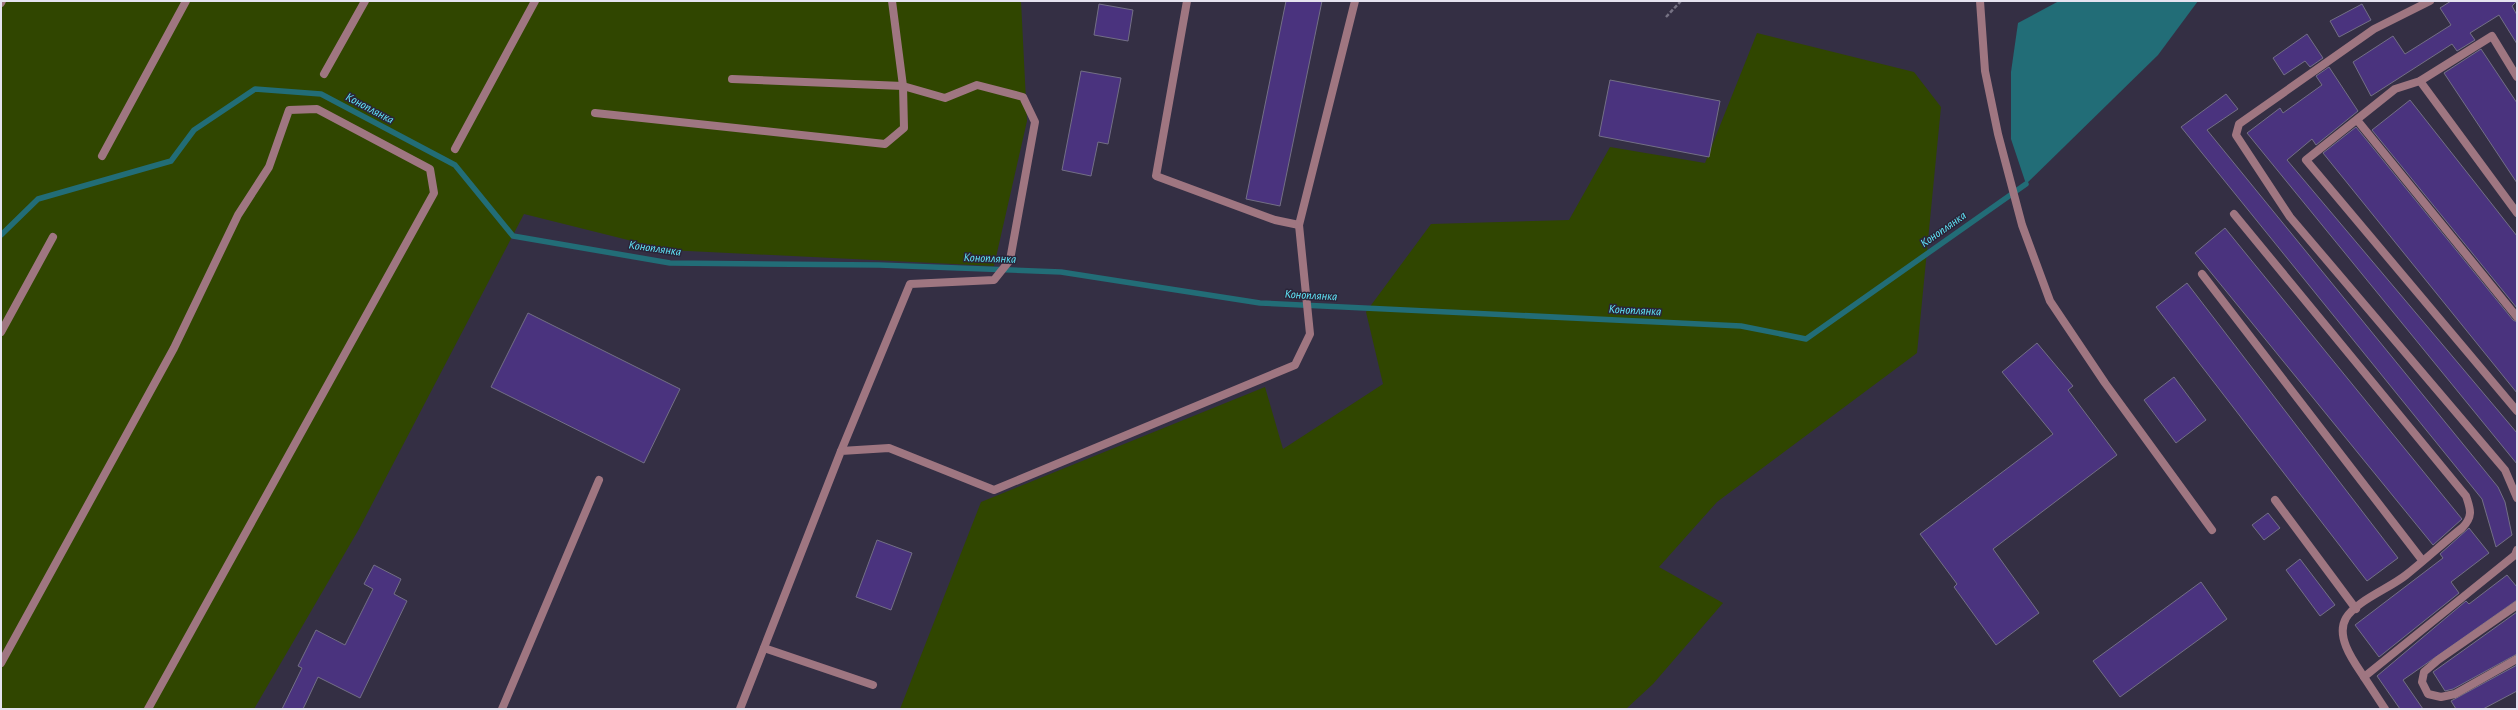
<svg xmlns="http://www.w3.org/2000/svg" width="2518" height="710" font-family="'Alegreya Sans',sans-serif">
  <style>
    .green { fill: #304600 }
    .water { fill: #226d77 }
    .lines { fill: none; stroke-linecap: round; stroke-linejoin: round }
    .stream { stroke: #226d77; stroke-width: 5.5 }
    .building { fill: #4a337e; stroke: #736f86 }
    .path { stroke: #767284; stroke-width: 2.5; stroke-dasharray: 4 2; stroke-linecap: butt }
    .lane { stroke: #9f7681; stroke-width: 8 }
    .labels { text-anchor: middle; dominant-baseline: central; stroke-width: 3; stroke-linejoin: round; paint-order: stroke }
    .water-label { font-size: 12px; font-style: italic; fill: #62ecfe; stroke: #2a2539 }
  </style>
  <rect width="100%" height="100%" fill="#342f44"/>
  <!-- green -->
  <g class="green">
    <path d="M1 1H1021L1027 121 994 266 668 250 524 214 359 529 254 709H1Z"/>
    <path d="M1757 33 1914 72 1941 107 1917 353 1717 502 1659 567 1723 603 1653 684 1626 709H900L981 502 1265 387 1283 449 1383 384 1366 312 1431 224 1569 220 1610 147 1705 163Z"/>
  </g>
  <!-- water -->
  <path class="water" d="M2059 1H2198L2158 55 2026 184 2011 139V72L2018 23Z"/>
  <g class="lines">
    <!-- stream -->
    <path class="stream" d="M1 235 38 199 171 161 194 130 255 89 321 94 455 165 513 236 670 263 879 265 1061 272 1260 303 1741 326 1806 339 2026 184"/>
  </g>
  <!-- building -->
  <g class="building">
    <path d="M1286 1H1322L1280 206 1246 199Z"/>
    <path d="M2451 1H2517L2512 6 2517 15V44L2499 15 2470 33 2475 40 2457 51 2452 44 2371 96 2353 62 2393 36 2405 54 2451 25 2440 8Z"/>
    <path d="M1099 4 1133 10 1128 41 1094 35Z"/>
    <path d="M2362 4 2371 20 2339 37 2330 21Z"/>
    <path d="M2307 34 2323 58 2310 67 2305 61 2284 75 2273 58Z"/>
    <path d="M2481 49 2517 103V183L2444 73Z"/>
    <path d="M2329 67 2358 111 2316 145 2312 139 2287 160 2517 433V464L2247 133 2280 108 2283 113 2322 85 2316 76Z"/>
    <path d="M1081 71 1121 78 1108 144 1098 142 1091 176 1062 170Z"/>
    <path d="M1610 80 1720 101 1709 157 1599 136Z"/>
    <path d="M2226 94 2238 109 2207 130 2498 487 2505 502 2512 535 2496 547 2482 499 2181 127Z"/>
    <path d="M2410 100 2517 236V308L2372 130Z"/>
    <path d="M2356 127 2513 320 2517 322V393L2323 153Z"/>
    <path d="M2225 228 2462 519 2433 545 2195 253Z"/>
    <path d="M2187 283 2398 558 2367 581 2156 307Z"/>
    <path d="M528 313 680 389 644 463 491 387Z"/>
    <path d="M2037 343 2073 386 2068 390 2117 455 1993 549 2039 613 1996 645 1954 587 1957 584 1920 534 2053 434 2002 372Z"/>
    <path d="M2174 377 2206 420 2176 443 2144 400Z"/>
    <path d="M2268 513 2280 528 2264 540 2252 525Z"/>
    <path d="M2469 528 2489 553 2451 582 2459 593 2379 657 2355 625 2443 558 2440 554Z"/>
    <path d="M877 540 912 553 891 610 856 597Z"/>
    <path d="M2300 559 2335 605 2320 616 2286 570Z"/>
    <path d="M374 565 401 579 394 594 407 601 360 698 318 677 303 709H282L302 668 298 666 316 630 345 645 373 589 364 584Z"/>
    <path d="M2507 575 2517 587V600L2403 680 2423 709H2400L2377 676 2466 601 2469 604Z"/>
    <path d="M2201 582 2227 619 2120 697 2093 661Z"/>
    <path d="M2517 612V654L2453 689 2445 691 2433 672Z"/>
    <path d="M2517 665V691L2483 709H2456L2451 701Z"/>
  </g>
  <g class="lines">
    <!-- path -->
    <path class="path" d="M1666 17 1681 1"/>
    <!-- lane -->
    <g class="lane">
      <path d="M1187 1 1156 176 1275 220 1299 225"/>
      <path d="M1980 1 1985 71 1998 134 2022 225 2050 301 2105 383 2212 530"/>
      <path d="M2430 1 2374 29 2239 124 2236 135 2290 217 2505 470 2517 498"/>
      <path d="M1 3 2 1"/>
      <path d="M324 74 365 1"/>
      <path d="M2517 77 2492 36 2420 81 2395 89 2306 160 2517 411"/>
      <path d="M732 79 903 86 945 98 977 85 1023 97 1035 122 1010 260 994 280 910 284 841 451"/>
      <path d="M2420 81 2517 213"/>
      <path d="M595 113 885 144 904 128 903 86 892 1"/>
      <path d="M2357 120 2517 317"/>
      <path d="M455 149 535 1"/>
      <path d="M102 156 186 1"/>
      <path d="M2234 214 2466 496C2471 510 2473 517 2462 528 2443 543 2425 560 2406 575 2390 588 2356 601 2346 618 2335 637 2354 662 2364 677"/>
      <path d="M2202 274 2422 560"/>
      <path d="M1 332 53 237"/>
      <path d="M2275 500 2356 609"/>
      <path d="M2517 605 2438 660 2424 672 2422 682 2428 694 2441 697 2455 694 2517 659"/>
      <path d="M764 648 873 685"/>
      <path d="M1 663 174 348 238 215 269 167 289 110 317 109 430 169 434 193 148 709"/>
      <path d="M502 709 599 480"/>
      <path d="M740 709 841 451 889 448 994 490 1295 365 1310 334 1299 225 1355 1"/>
      <path d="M2385 709 2364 677 2515 555 2517 550"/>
    </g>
  </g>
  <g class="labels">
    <!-- water labels -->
    <g class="water-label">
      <text transform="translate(370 108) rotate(28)">Коноплянка</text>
      <text transform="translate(1943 229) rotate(-35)">Коноплянка</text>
      <text transform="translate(655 248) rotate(8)">Коноплянка</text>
      <text transform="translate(990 258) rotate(2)">Коноплянка</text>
      <text transform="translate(1311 295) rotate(3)">Коноплянка</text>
      <text transform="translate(1635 310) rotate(3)">Коноплянка</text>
    </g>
  </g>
  <!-- border -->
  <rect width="2518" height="710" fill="none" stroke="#e5e3f0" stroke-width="4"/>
</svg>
